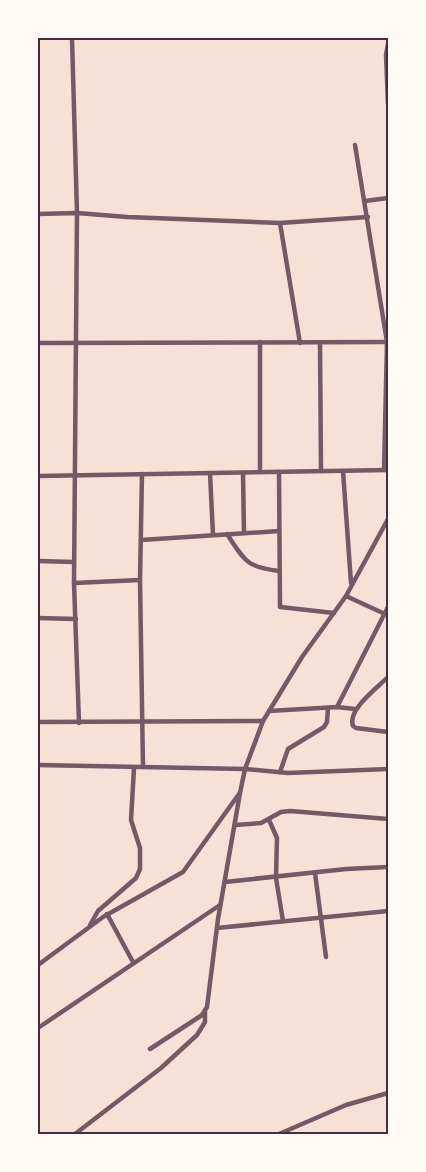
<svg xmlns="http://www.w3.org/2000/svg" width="426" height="1172" font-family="'Titillium Web',sans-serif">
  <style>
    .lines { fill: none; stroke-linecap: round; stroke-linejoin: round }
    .minor { stroke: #755966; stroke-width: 4.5 }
    .neatline { fill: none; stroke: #4a2c40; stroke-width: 2 }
  </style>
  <rect width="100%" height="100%" fill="#f7e1d7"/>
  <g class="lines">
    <!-- minor -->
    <g class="minor">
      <path d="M72 38 77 213 74 583 79 723"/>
      <path d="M388 44 386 55 388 104"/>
      <path d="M355 145 387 342 384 470"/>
      <path d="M365 201 388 198"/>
      <path d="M38 214 77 213 127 217 280 223 368 217"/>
      <path d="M280 223 300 343"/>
      <path d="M260 342V472"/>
      <path d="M38 343 388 342"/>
      <path d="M320 343 321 471"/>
      <path d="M343 471 351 583"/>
      <path d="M279 472 280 607 334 613"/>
      <path d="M210 473 213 535"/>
      <path d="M243 473 244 533"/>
      <path d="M142 474 140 580 143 767"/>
      <path d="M38 476 388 470"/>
      <path d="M227 534C245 561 246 567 279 571"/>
      <path d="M141 540 279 531"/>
      <path d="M38 561 74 562"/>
      <path d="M74 583 140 580"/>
      <path d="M346 596 385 614"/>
      <path d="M38 618 76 619"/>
      <path d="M388 677C377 688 347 710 353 726L356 728 388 732"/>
      <path d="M337 707 388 607"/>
      <path d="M269 711 337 707 355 709"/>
      <path d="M38 722 263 721"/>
      <path d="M38 765 245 769 288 773 388 769"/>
      <path d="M280 772 288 749 324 727 327 722 328 708"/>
      <path d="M269 820 277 838 276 878 283 921"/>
      <path d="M235 825 261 823 281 812 290 811 388 819"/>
      <path d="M315 873 326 957"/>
      <path d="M225 882 346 869 388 867"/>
      <path d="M107 914 133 962"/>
      <path d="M90 925 98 911 136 878 140 869V848L131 820 134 768"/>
      <path d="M217 928 388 911"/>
      <path d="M38 965 103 917 183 872 239 794"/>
      <path d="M38 1028 220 905"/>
      <path d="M150 1049 202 1015 207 1007 218 919 240 793 245 769 263 721 302 657 346 596 388 519"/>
      <path d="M75 1134 161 1068 197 1035 205 1022V1012"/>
      <path d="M279 1134 346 1105 388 1093"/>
    </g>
  </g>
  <!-- border -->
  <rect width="426" height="1172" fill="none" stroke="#fffaf5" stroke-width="78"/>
  <rect x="39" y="39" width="348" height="1094" class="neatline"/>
</svg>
